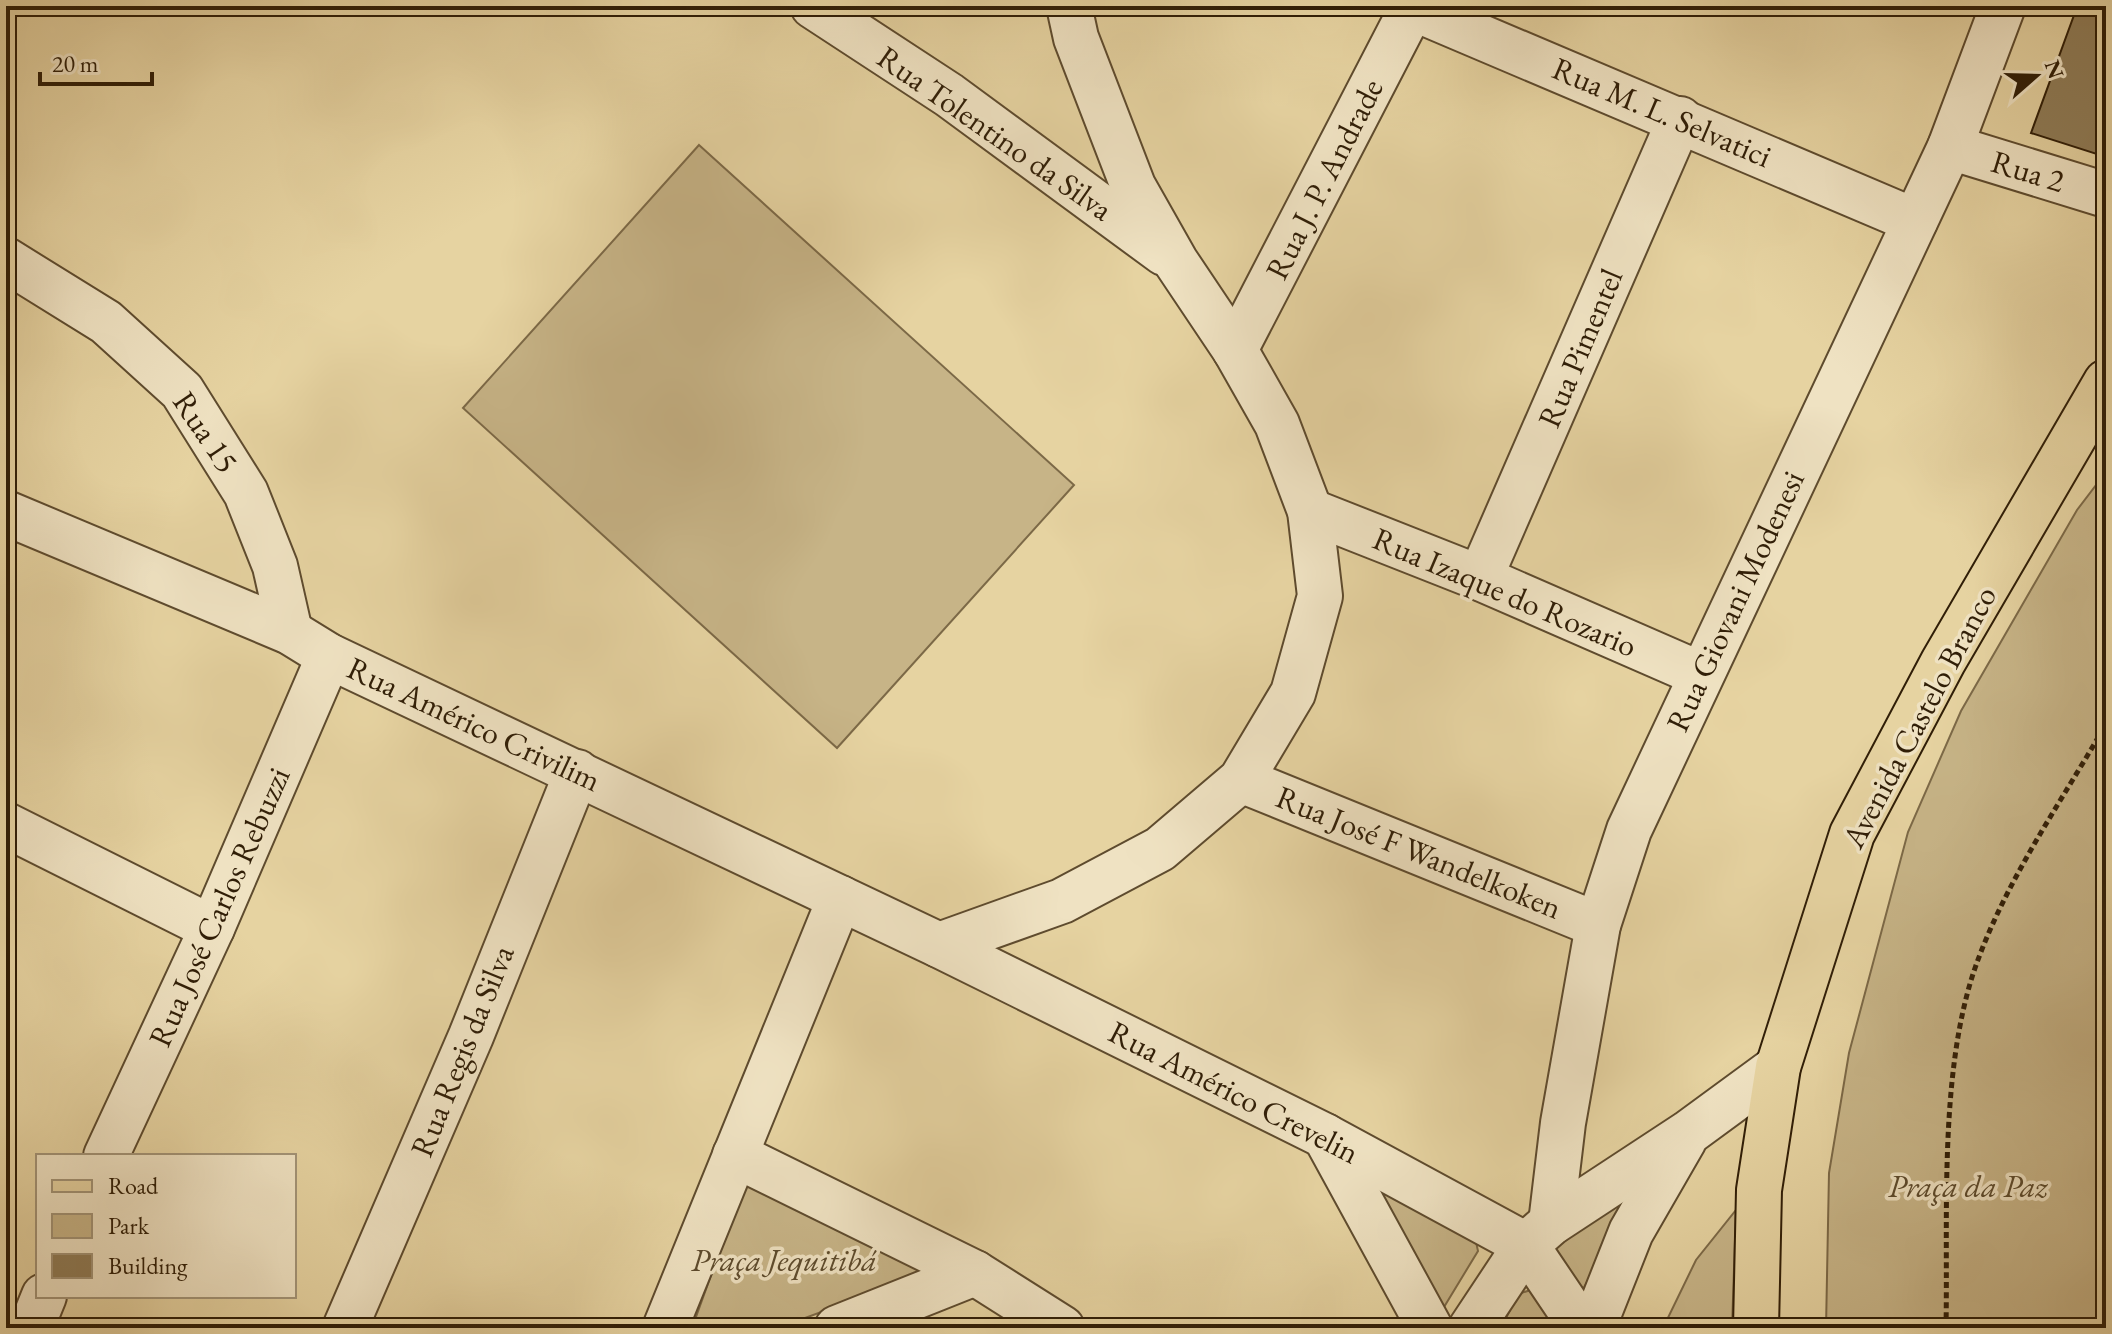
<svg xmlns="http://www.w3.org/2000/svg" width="2112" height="1334" font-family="'EB Garamond',serif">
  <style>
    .green { fill: #c7b487; stroke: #7c6947; stroke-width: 2 }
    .building { fill: #8f7c57; stroke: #301e07; stroke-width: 2 }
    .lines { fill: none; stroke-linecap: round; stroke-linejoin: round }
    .minor-casing { stroke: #5e4b2e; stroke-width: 48 }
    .major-casing { stroke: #301e07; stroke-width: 48 }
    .path { stroke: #301e07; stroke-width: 5; stroke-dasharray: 6 4; stroke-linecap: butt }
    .minor { stroke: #efe2c2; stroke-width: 44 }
    .major { stroke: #e6d3a1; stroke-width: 44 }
    .labels { text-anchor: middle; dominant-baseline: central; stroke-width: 7; stroke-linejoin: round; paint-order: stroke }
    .street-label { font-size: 32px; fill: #301e07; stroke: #efe2c2 }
    .park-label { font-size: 32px; font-style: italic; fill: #5d4b2d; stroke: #efe2c2 }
  </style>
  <rect width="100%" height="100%" fill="#e6d3a1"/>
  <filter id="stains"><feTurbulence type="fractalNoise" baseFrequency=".0025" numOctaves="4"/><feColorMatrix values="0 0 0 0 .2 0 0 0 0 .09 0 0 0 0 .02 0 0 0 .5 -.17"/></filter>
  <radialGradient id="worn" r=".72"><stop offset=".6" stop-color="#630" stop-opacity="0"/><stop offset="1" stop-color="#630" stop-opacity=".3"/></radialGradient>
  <!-- green -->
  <g class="green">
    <path d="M699 145 1074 485 837 748 463 408Z"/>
    <path d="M2106 472V1328H1826L1829 1173 1849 1053 1908 832 1961 711 2077 510Z"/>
    <path d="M749 1170 935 1270 778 1328H692Z"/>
    <path d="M1364 1181 1474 1233 1478 1251 1441 1312Z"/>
    <path d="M1628 1189 1632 1200 1581 1293 1549 1252Z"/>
    <path d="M1736 1210 1732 1328H1663L1696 1260Z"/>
    <path d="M1534 1289 1561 1328H1501L1518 1294Z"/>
  </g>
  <!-- building -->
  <path class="building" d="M2077 7 2106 17V157L2031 133Z"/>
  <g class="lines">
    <defs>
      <g id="minor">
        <path d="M813 6 949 95 1164 253"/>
        <path d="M1408 6 1915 221"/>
        <path d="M1950 147 2106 195"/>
        <path d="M6 260 106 322 182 391 246 493 275 566 290 632"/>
        <path d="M1235 350 1412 8"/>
        <path d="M1310 511 1480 578 1700 674"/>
        <path d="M6 513 290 632 329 656 939 945 1325 1136 1526 1245 1582 1328"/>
        <path d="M1480 578 1680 119"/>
        <path d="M1241 780 1598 925"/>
        <path d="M6 825 212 928"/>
        <path d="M939 945 1062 901 1160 849 1241 780 1293 693 1320 596 1310 511 1277 424 1235 350 1176 262 1133 186 1076 38 1069 6"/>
        <path d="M1325 1136 1430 1328"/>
        <path d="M735 1155 975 1273 1062 1328"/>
        <path d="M106 1156 212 928 329 656"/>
        <path d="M1551 1223 1563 1123 1598 925 1629 830 1950 147 2003 6"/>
        <path d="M31 1328 44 1296"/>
        <path d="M345 1328 471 1036 577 772"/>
        <path d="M665 1328 840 898"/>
        <path d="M837 1328 975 1273"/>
        <path d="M1471 1328 1526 1245 1551 1223 1688 1133 1778 1067"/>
        <path d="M1593 1328 1631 1232 1684 1140"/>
      </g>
      <path id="major" d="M1756 1328 1759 1190 1778 1067 1852 834 1943 662 2106 382"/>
    </defs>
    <!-- minor casing -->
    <use href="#minor" class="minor-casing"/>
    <!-- major casing -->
    <use href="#major" class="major-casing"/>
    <!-- path -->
    <path class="path" d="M1946 1328C1948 1217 1939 1076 1974 971 2004 883 2060 804 2106 724"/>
    <!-- minor -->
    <use href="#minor" class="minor"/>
    <!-- major -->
    <use href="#major" class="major"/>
  </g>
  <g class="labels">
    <!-- street labels -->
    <g class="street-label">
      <text transform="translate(1662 112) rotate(23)">Rua M. L. Selvatici</text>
      <text transform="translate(995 133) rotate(35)">Rua Tolentino da Silva</text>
      <text transform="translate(2028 171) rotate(17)">Rua 2</text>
      <text transform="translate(1324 179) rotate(-63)">Rua J. P. Andrade</text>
      <text transform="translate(1580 348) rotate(-67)">Rua Pimentel</text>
      <text transform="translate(206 432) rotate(56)">Rua 15</text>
      <text transform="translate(1505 592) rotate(23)">Rua Izaque do Rozario</text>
      <text transform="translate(1735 601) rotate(-65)">Rua Giovani Modenesi</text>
      <text transform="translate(1919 717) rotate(-62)">Avenida Castelo Branco</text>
      <text transform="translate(474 724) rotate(25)">Rua Américo Crivilim</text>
      <text transform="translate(1419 852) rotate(22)">Rua José F Wandelkoken</text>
      <text transform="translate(219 907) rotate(-66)">Rua José Carlos Rebuzzi</text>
      <text transform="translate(462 1051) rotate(-68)">Rua Regis da Silva</text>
      <text transform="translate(1234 1092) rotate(27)">Rua Américo Crevelin</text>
    </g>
    <!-- park labels -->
    <g class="park-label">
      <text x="1968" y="1186">Praça da Paz</text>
      <text x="784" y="1260">Praça Jequitibá</text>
    </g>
  </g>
  <!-- margin -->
  <rect width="2112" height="1334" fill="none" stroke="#e6d3a1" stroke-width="32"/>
  <rect x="8" y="8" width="2096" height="1318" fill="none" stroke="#301e07" stroke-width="4"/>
  <rect x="16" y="16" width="2080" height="1302" fill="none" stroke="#301e07" stroke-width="2"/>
  <!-- legend -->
  <rect x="36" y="1154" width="260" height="144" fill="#efe2c2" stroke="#a39477" stroke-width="2"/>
  <rect x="52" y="1180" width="40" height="12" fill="#e6d3a1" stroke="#a39477" stroke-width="2"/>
  <text x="108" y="1194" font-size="24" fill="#301e07">Road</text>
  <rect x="52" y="1214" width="40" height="24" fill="#c7b487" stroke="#a39477" stroke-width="2"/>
  <text x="108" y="1234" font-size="24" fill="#301e07">Park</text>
  <rect x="52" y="1254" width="40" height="24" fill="#8f7c57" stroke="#a39477" stroke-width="2"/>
  <text x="108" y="1274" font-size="24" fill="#301e07">Building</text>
  <!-- north arrow -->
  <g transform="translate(2036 76) rotate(70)" stroke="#efe2c2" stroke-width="6" paint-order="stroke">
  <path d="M0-6L14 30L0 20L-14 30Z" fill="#301e07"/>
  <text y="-12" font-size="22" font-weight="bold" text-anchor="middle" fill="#301e07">N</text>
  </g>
  <!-- scale -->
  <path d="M40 72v12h112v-12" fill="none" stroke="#301e07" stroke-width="4"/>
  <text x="52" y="72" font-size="24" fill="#301e07" stroke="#efe2c2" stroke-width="6" paint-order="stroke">20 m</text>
  <rect width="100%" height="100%" filter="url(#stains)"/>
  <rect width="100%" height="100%" fill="url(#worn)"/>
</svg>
